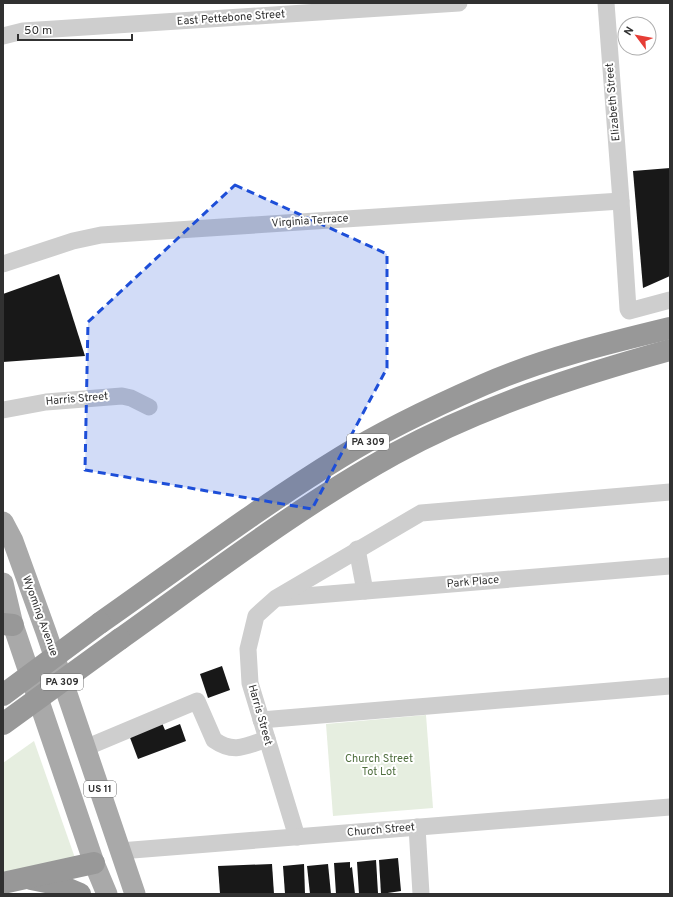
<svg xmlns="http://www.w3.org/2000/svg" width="673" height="897" font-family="Overpass,sans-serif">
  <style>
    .green { fill: #e6eee0 }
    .building { fill: #181818 }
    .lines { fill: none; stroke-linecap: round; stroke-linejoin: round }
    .minor { stroke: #cecece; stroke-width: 17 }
    .major { stroke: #a9a9a9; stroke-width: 21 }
    .highway { stroke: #989898; stroke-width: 22 }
    .highway-bridge { stroke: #989898; stroke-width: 22 }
    .marked { fill: #1d4ed8; fill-opacity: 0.2; stroke: #1d4ed8; stroke-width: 3; stroke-dasharray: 8 5; stroke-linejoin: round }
    .labels { text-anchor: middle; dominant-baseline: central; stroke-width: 4; stroke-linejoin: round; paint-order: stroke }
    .shield { fill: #fff; stroke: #6f6f6f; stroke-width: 1 }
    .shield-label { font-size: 10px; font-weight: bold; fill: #313131 }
    .street-label { font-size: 11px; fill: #313131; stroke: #fff }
    .park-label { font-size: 11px; fill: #4f6e3e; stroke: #fff }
  </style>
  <rect width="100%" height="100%" fill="#fff"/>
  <!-- green -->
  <g class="green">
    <path d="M426 715 433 808 333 816 326 724Z"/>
    <path d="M34 741 75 858 3 873V763Z"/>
  </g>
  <!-- building -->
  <g class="building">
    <path d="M670 168V276L643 288 633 171Z"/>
    <path d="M59 274 85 356 3 362V294Z"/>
    <path d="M222 666 230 690 208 698 200 674Z"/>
    <path d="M162 723 165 730 180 724 186 741 138 759 129 735Z"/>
    <path d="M398 858 401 891 381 894 379 860Z"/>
    <path d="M376 860 378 893 359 894 357 862Z"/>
    <path d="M350 862V868L352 867 355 894H336L334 863Z"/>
    <path d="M272 864 274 894H220L218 866Z"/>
    <path d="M304 864 305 894H285L283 866Z"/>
    <path d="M328 864 331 894H310L307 866Z"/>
  </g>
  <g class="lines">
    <!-- minor -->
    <g class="minor">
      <path d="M606 3 621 201 628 309 629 311 670 300"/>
      <path d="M3 36 23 31 459 3"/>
      <path d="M3 264 73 241 101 235 621 201"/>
      <path d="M3 410 46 402 122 396 131 398 149 407"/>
      <path d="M357 549 365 591"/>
      <path d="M280 598 670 566"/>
      <path d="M261 720 670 686"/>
      <path d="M85 748 197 701 214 740C234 754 246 746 267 739"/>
      <path d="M417 827 421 894"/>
      <path d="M297 837 250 683 248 649 256 616 276 598 421 513 670 492"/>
      <path d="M120 851 670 807"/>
    </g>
    <!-- major -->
    <g class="major">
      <path d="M3 522 13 541 46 632 135 894"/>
      <path d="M3 583 13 625 94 863 107 894"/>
    </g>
    <!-- highway -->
    <g class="highway">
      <path d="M100 623C180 567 258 508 341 457 386 429 435 406 483 385 542 359 608 343 670 328"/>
      <path d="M3 624 13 625"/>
      <path d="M120 639C210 575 298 507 394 454 480 407 576 376 670 350"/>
      <path d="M31 879 56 884 80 894"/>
      <path d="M3 883 94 863"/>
    </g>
    <!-- highway-bridge -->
    <g class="highway-bridge">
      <path d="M3 695 100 623"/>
      <path d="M3 724 120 639"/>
    </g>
  </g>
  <!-- marked area -->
  <path class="marked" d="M235 185 387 254V368L312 509 85 470 88 322Z"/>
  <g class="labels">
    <!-- shield labels -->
    <g class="shield">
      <rect x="347" y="434" width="42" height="16" rx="3"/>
      <rect x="41" y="674" width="42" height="16" rx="3"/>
      <rect x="84" y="781" width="32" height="16" rx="3"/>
    </g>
    <g class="shield-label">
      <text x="368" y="442">PA 309</text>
      <text x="62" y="682">PA 309</text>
      <text x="100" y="789">US 11</text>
    </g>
    <!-- street labels -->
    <g class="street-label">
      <text transform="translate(231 18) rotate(-4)">East Pettebone Street</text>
      <text transform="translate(613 102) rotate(-95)">Elizabeth Street</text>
      <text transform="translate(310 221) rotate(-4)">Virginia Terrace</text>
      <text transform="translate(77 399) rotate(-5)">Harris Street</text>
      <text transform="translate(473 582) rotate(-5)">Park Place</text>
      <text transform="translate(40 616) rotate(70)">Wyoming Avenue</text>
      <text transform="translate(260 715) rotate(74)">Harris Street</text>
      <text transform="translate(381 830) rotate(-5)">Church Street</text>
    </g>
    <!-- park labels -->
    <g class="park-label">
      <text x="379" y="759">Church Street<tspan x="379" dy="13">Tot Lot</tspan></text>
    </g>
  </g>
  <!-- border -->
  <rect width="673" height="897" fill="none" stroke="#313131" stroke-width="8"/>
  <!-- north arrow -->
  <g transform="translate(637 36) rotate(302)"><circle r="19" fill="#ffffff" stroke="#adadad"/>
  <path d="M0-3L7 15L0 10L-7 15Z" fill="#e63d36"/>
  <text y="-6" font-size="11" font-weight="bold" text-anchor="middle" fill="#313131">N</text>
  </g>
  <!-- scale -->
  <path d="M18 34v6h114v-6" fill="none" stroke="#313131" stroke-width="2"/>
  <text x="24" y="34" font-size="12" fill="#313131" stroke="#ffffff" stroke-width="3" paint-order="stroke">50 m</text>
</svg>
